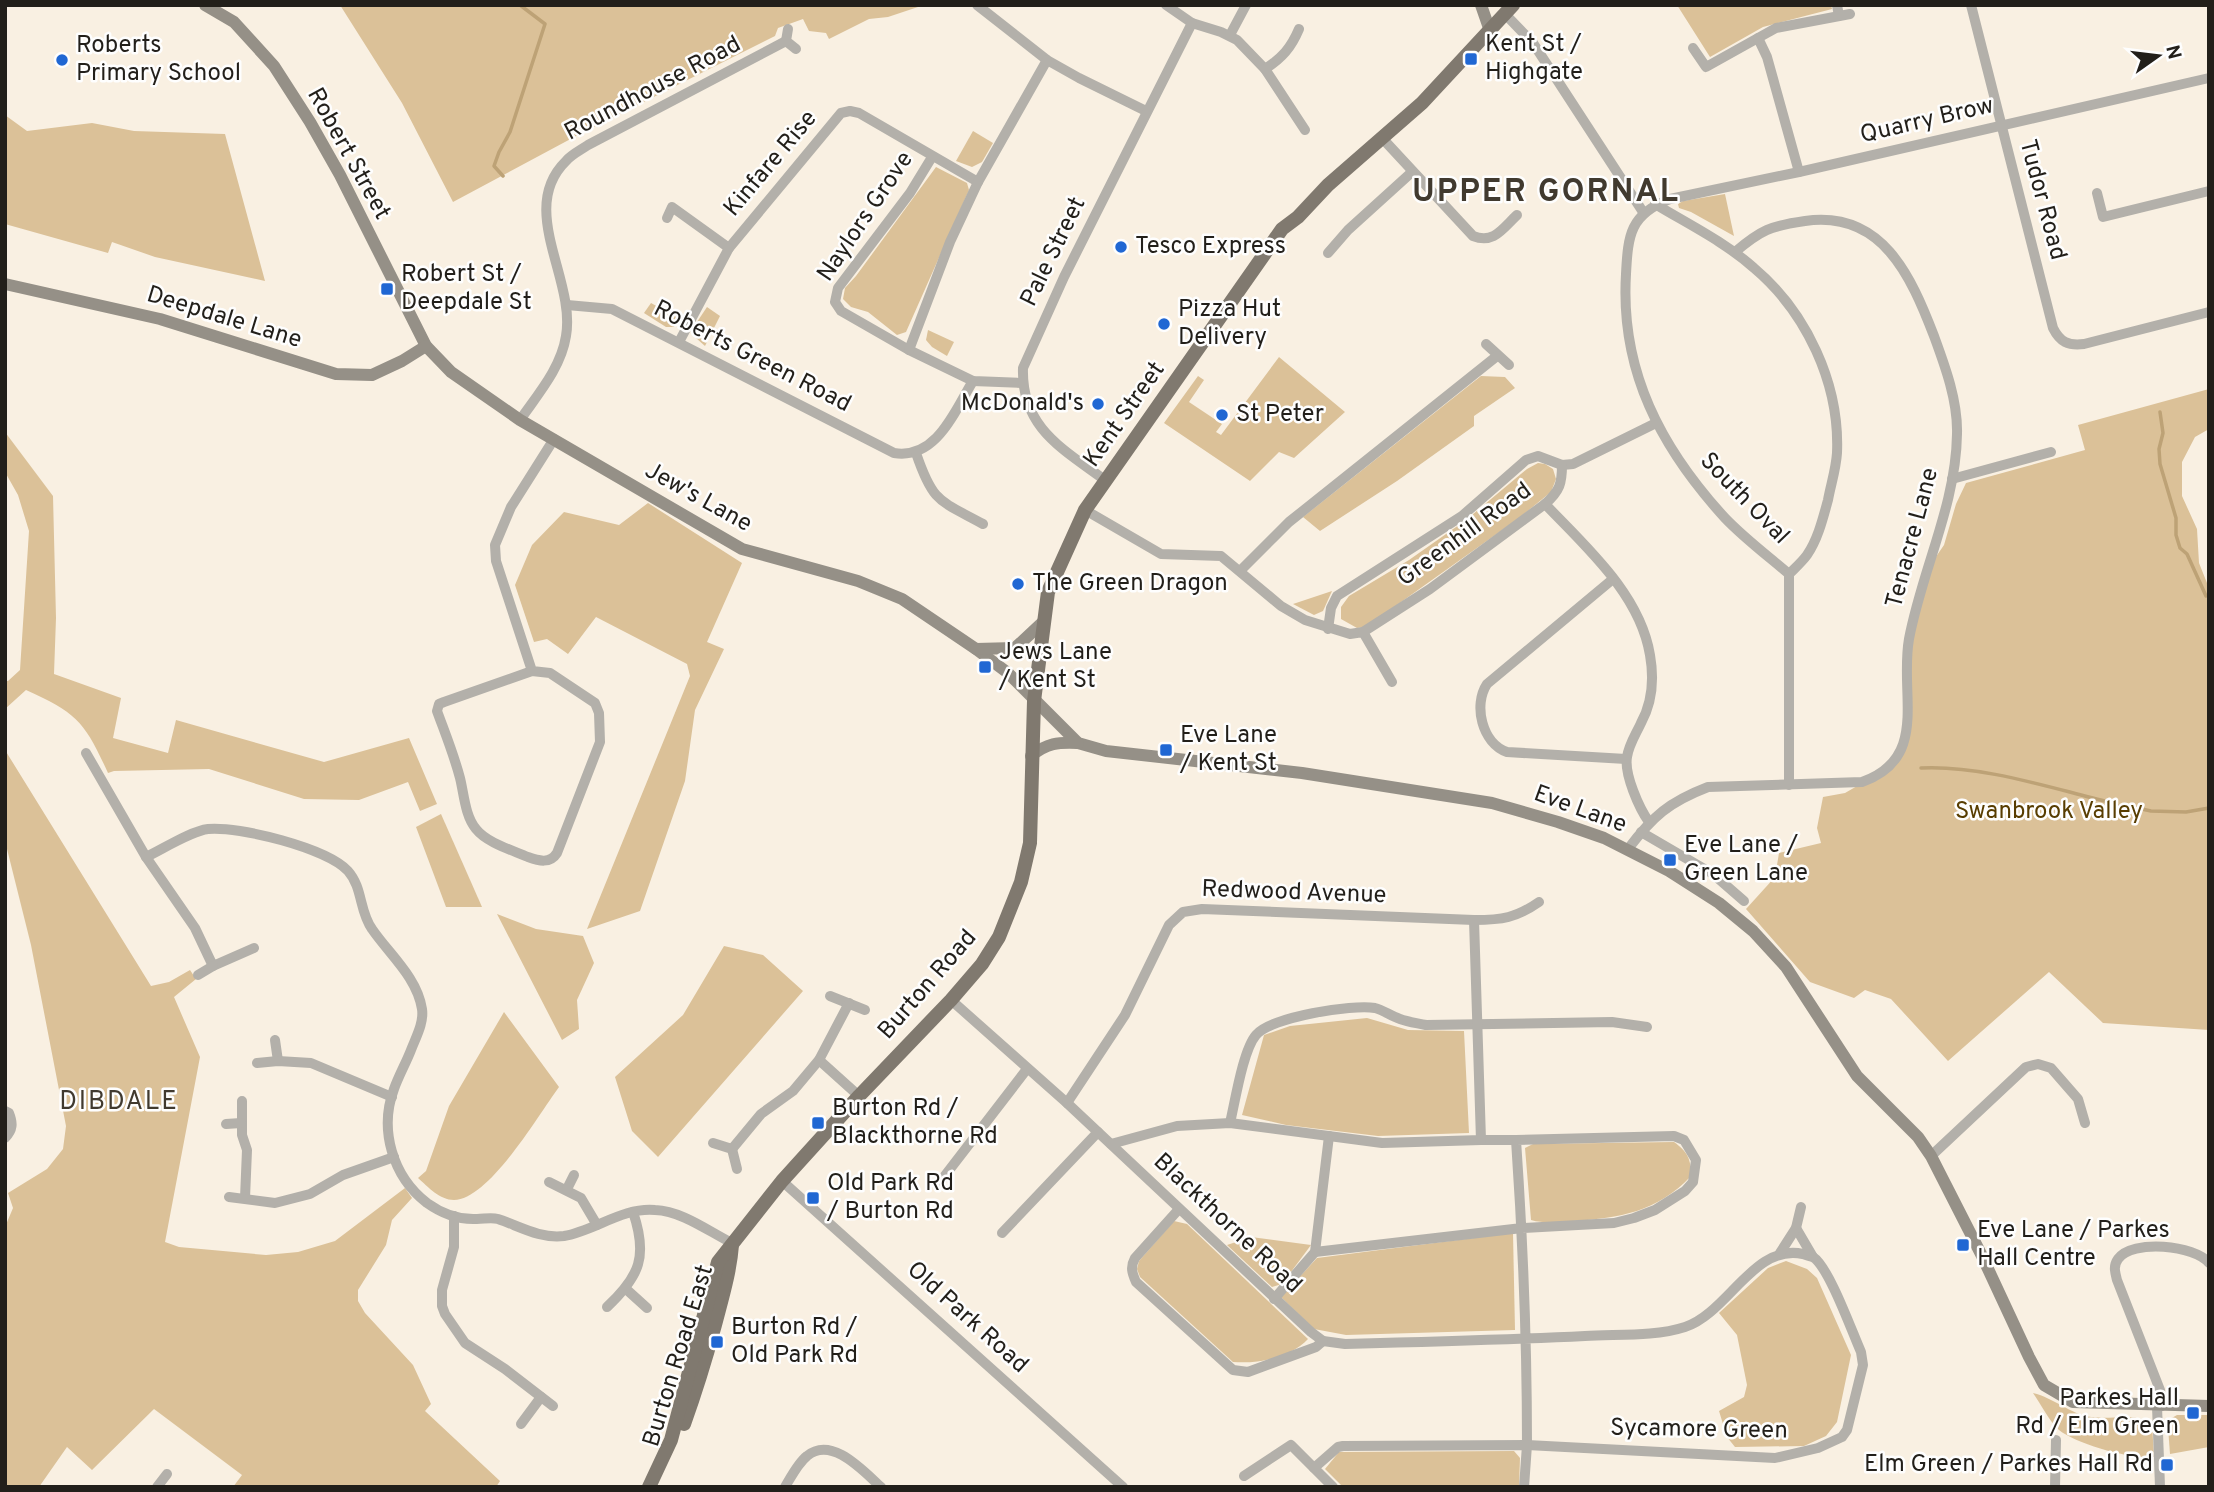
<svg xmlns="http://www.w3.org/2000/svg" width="2214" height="1492" font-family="Overpass,sans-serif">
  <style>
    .green { fill: #dbc198 }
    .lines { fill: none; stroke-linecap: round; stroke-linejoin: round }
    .stream { stroke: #bda276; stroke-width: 3.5 }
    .street { stroke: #b3b0aa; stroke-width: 10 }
    .secondary { stroke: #959087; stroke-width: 12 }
    .primary { stroke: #80796f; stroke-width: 14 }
    .poi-dot { fill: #2067d3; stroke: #fefefe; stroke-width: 2.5 }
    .labels { text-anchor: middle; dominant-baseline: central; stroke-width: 5; stroke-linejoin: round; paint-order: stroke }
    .poi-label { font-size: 24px; fill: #221f1a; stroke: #fefefe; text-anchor: start }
    .street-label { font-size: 24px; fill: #221f1a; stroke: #fefefe }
    .park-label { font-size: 24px; fill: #583d01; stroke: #fefefe }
    .neighbourhood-label { font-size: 26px; letter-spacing: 2px; fill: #413a2f; stroke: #fefefe }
    .district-label { font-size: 32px; font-weight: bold; letter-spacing: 2px; fill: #413a2f; stroke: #fefefe }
  </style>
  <rect width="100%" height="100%" fill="#f9f0e2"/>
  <!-- green -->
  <g class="green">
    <path d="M340 5H924L888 17 869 19 829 39 826 33 809 31 803 19 778 28 775 36 578 135 453 202 402 103Z"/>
    <path d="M1677 5H1831L1832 9 1763 27 1710 57Z"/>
    <path d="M5 115 27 131 92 123 134 131 225 134 265 281 155 257 112 242 108 253 5 224Z"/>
    <path d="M973 131 993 143 982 162 972 167 956 161Z"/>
    <path d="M936 167 967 183 969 190 906 332 897 335 868 312 851 307 843 299 845 288 856 276Z"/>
    <path d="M1725 194 1734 236 1691 212 1679 208 1678 204 1683 201Z"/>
    <path d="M651 303 678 318 674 327H666L644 313Z"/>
    <path d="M707 307 720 316 705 346 696 338 695 325Z"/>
    <path d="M928 330 954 342 947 356 932 347 926 340Z"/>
    <path d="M1279 357 1345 412 1294 458 1279 452 1250 481 1164 423 1198 376 1204 380 1189 402 1222 424 1216 432 1221 435Z"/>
    <path d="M1481 376 1505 377 1515 388 1474 416V426L1397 481 1320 531 1303 517Z"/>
    <path d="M2209 389V429L2195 437 2182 462V496L2197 529 2199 563 2209 588V1030L2103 1023 2049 972 1948 1061 1891 999 1865 990 1854 998 1810 982 1746 909 1775 877 1779 853 1821 843 1817 828 1823 797 1845 793 1890 767 1904 745 1906 655 1929 567 1944 545 1956 504 1966 483 2085 450 2078 425Z"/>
    <path d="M5 432 53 496 56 618 54 674 121 698 113 738 168 753 176 720 324 762 409 738 437 804 420 811 408 782 359 800 304 799 209 769 114 771 108 773C85 723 78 713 26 690L5 709V681H8L20 670 29 531 18 495 5 472Z"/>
    <path d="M1538 463 1545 464 1553 469 1556 479 1551 492 1519 518 1366 627 1357 628 1341 619V607L1349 596 1409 560 1466 520 1527 469Z"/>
    <path d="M648 503 742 563 707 642 724 649 695 710 685 781 640 911 587 929 690 676 687 664 596 617 568 654 547 639 534 642 515 585 532 545 564 512 619 525Z"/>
    <path d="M1332 591 1323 611 1314 615 1293 604Z"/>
    <path d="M5 750 151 986 169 982 190 970 196 979 174 997 200 1057 165 1242 179 1247 266 1255 298 1252 335 1241 405 1188 412 1198 392 1220 386 1245 358 1290V1301L365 1313 413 1365 431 1404 425 1411 500 1481 496 1487H233L242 1475 154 1409 92 1470 67 1447 39 1487H5V1227L13 1208 8 1193 47 1169 63 1149 66 1126 31 945 5 841Z"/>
    <path d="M441 814 482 907H446L416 827Z"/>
    <path d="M497 914 536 929 583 936 594 963 577 1000 579 1029 562 1040Z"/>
    <path d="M724 946 763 955 803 991 658 1157 632 1131 615 1077 683 1015Z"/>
    <path d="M504 1012 559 1087C539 1114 489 1200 454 1200 440 1200 428 1187 418 1178L426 1171 449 1106Z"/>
    <path d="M1367 1018 1408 1030 1464 1031 1469 1133 1378 1136 1286 1125 1242 1115 1264 1035 1290 1026Z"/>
    <path d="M1674 1142C1688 1152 1691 1159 1691 1176 1657 1212 1620 1218 1573 1221 1559 1222 1545 1224 1531 1220L1525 1148 1533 1144Z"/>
    <path d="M1174 1221 1187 1224 1308 1339C1290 1358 1259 1364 1233 1362L1140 1277 1137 1269 1139 1261Z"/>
    <path d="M1513 1233 1515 1330 1346 1335 1314 1329 1281 1297 1317 1258Z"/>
    <path d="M1251 1237 1311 1245 1282 1284 1272 1287 1227 1245Z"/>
    <path d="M1786 1261 1807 1269 1817 1278 1851 1355 1837 1422 1826 1436 1804 1446 1735 1447 1727 1437 1719 1411 1744 1397 1747 1385 1737 1335 1719 1313 1768 1268Z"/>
    <path d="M2033 1393C2054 1398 2070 1414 2091 1417 2114 1420 2130 1412 2152 1423L2154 1457C2133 1460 2076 1444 2059 1430 2049 1421 2041 1404 2033 1393Z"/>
    <path d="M2177 1415H2209V1447L2170 1454 2168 1427 2170 1419Z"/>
    <path d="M1514 1451 1520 1458 1519 1487H1343L1325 1469 1339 1452Z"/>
  </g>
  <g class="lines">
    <!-- stream -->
    <g class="stream">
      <path d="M503 176 494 166 499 152 510 132 545 24 520 5"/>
      <path d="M2160 412 2163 433 2159 449 2160 464 2176 518V535L2180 548 2187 554 2206 596"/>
      <path d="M1921 768C1982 765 2050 788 2109 802L2127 810 2137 808 2151 811 2186 812 2209 808"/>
    </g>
    <!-- street -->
    <g class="street">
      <path d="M977 5 1047 60 1079 78 1146 111"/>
      <path d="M1166 5 1192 23 1221 32 1237 40 1265 69 1305 130"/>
      <path d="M1837 5 1839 16"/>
      <path d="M1971 5 2053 328C2060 342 2068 346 2084 344L2209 312"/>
      <path d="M1505 14 1533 43 1643 212"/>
      <path d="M788 29 786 41 796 49"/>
      <path d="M1230 35 1246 5"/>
      <path d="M1693 48 1706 67 1758 38"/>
      <path d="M1265 69C1282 58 1291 48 1299 29"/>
      <path d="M1383 139 1473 236C1494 244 1502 229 1517 215"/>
      <path d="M932 157 910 193 838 288 835 302 841 311 909 350 973 381 1022 383"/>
      <path d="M1799 172 1767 57 1758 38 1776 28 1850 14"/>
      <path d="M2097 193 2103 217 2209 191"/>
      <path d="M1655 204C1688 224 1725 242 1754 268 1806 312 1840 383 1837 453 1836 469 1831 484 1828 500 1823 518 1818 539 1807 555 1802 562 1795 568 1789 574"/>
      <path d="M667 218 672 207 729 248"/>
      <path d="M1328 253 1348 230 1412 172"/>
      <path d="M567 305 612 309 894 453C937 460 955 410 973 381"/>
      <path d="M679 342 729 248 841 113 850 111 859 113 978 182"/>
      <path d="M1486 344 1509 365"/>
      <path d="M909 350 950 242 978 182 1047 60"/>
      <path d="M520 420C538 394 561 368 566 336 576 279 517 209 566 161 572 154 581 150 588 145L786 41"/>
      <path d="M916 453C933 503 939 500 983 524"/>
      <path d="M1562 465 1573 464 1656 423"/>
      <path d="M1952 479 2051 452"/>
      <path d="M1106 481C1063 449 1021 428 1023 368L1064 277 1192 23"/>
      <path d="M1545 504C1586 547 1640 594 1650 655 1654 678 1652 703 1641 723 1636 734 1629 744 1627 757 1624 774 1639 808 1649 822"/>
      <path d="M1085 510 1161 554 1221 556 1281 606 1305 620 1350 634 1363 632 1392 682"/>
      <path d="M1240 571 1289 522 1497 356"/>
      <path d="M1789 574C1768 556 1744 538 1725 518 1661 448 1620 371 1626 274 1628 235 1630 214 1670 199L1799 172 2209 78"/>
      <path d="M1789 574V785"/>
      <path d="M1613 579 1487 684C1473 705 1482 743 1507 752L1626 759"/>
      <path d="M1328 629 1331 608 1337 596 1462 516 1526 460 1538 456 1562 465C1562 483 1560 491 1545 504L1430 589 1363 632"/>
      <path d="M532 671 444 702 439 704 437 711C445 733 454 755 460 778 464 794 465 816 476 829 487 843 512 850 528 857 539 861 550 864 557 853L600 742 599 713 595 703 550 673 532 671 496 561 495 545 511 507 554 439"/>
      <path d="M86 753 146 857 195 928 213 966 254 948"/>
      <path d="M1641 832 1713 874 1744 901"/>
      <path d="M1628 849C1653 816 1669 802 1708 787L1862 782C1930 758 1899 694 1909 639 1922 570 1956 505 1957 434 1958 401 1945 366 1934 336 1911 276 1882 210 1805 221 1770 226 1761 230 1735 252"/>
      <path d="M146 857C163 849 191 831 208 829 239 826 327 848 348 871 363 888 359 911 372 929 389 954 417 977 422 1009 424 1023 416 1037 411 1050 406 1063 399 1075 394 1089 379 1129 392 1176 427 1203 441 1213 459 1220 477 1219 484 1219 491 1217 498 1219 519 1226 540 1239 564 1236 594 1231 623 1207 655 1210 682 1211 708 1231 732 1243"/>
      <path d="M198 975 213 966"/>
      <path d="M830 996 865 1010"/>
      <path d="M951 1000 1067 1103 1311 1332 1323 1341 1345 1344C1425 1342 1505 1340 1585 1336 1617 1334 1654 1337 1685 1327 1728 1313 1754 1243 1803 1254 1803 1254 1812 1257 1813 1257 1829 1267 1852 1332 1861 1352L1863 1365 1847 1430 1842 1437 1818 1448 1775 1458 1527 1445C1527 1343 1523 1242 1516 1140L1674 1136 1684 1140 1696 1160 1693 1182 1685 1191 1655 1210 1634 1218 1614 1223 1522 1228 1315 1252"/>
      <path d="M275 1040 278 1061"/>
      <path d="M819 1060 859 1096"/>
      <path d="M257 1063 278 1061 311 1063 392 1097"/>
      <path d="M242 1101V1135L247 1150 245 1198"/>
      <path d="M1067 1103 1125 1015 1169 925 1183 912 1202 909 1474 920C1502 920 1516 918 1539 902"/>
      <path d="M5 1111 9 1113C13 1123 13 1130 5 1138"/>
      <path d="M1230 1123C1235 1102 1243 1050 1256 1035 1271 1017 1352 1004 1375 1008 1383 1010 1391 1016 1400 1019 1408 1022 1417 1023 1426 1025L1612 1022 1647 1027"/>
      <path d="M226 1124 241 1123"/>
      <path d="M1481 1140H1516"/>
      <path d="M713 1143 732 1149 737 1169"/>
      <path d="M1111 1144 1177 1126 1230 1123 1382 1143 1481 1140 1474 920"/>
      <path d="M732 1149 761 1114 793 1091 819 1060 849 1003"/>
      <path d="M1931 1156 2026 1067 2038 1064 2051 1068 2078 1099 2085 1123"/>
      <path d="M782 1181 1123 1487"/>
      <path d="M549 1182 581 1198 597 1225"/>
      <path d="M940 1182 1027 1069"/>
      <path d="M567 1189 574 1175"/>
      <path d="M229 1197 275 1203 310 1194 343 1175 394 1157"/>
      <path d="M1179 1209 1135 1258C1130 1267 1132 1273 1136 1282L1233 1370 1248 1372 1316 1347 1323 1341"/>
      <path d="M454 1216V1247L442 1290V1306L445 1314 465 1343 505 1369 553 1406"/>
      <path d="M1796 1228 1813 1257"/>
      <path d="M1002 1233 1098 1132"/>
      <path d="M1780 1253 1796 1228 1801 1207"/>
      <path d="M626 1289 647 1308"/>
      <path d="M1274 1299 1315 1252 1329 1136"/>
      <path d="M607 1307C640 1276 648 1256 633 1212"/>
      <path d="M2157 1406 2160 1487"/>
      <path d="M2162 1406 2160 1390 2117 1280C2115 1272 2113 1266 2118 1259 2132 1239 2195 1245 2209 1263"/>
      <path d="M521 1424 541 1397"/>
      <path d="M1244 1476 1291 1445 1314 1468"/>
      <path d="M157 1487 167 1474"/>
      <path d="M785 1487C791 1477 798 1463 807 1456 832 1435 864 1472 881 1487"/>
      <path d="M1333 1487 1314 1468 1338 1447 1343 1446 1527 1445 1524 1487"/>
      <path d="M2055 1487 2056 1440"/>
    </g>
    <!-- secondary -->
    <g class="secondary">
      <path d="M205 5 234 22 274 66 310 122 340 175 426 346 451 372 520 420 742 549 858 581 902 599 976 649 1008 673 1078 743 1106 751 1302 773 1492 803 1558 822 1604 838 1669 871 1719 903 1753 931 1786 967 1857 1076 1918 1137 1931 1156 1982 1256 2029 1357 2044 1385 2073 1402 2209 1406"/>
      <path d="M1481 5 1489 28"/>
      <path d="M5 284 160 319 336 374 372 375 402 361 426 346"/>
      <path d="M976 649 1015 648 1042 623"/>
      <path d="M1031 756C1047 743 1058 742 1078 743"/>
    </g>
    <!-- primary -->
    <g class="primary">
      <path d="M684 1424C696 1391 706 1358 715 1325 722 1298 730 1272 732 1245"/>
      <path d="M649 1487 671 1440 718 1262 782 1181 859 1096 951 1000 982 964 999 937 1021 882 1030 843 1034 701 1048 592 1085 510 1282 229 1298 217 1328 185 1422 103 1513 5"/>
    </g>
  </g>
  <!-- markers -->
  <g class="poi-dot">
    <rect x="1464" y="52" width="14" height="14" rx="3.5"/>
    <circle cx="62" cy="60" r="7"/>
    <circle cx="1121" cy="247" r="7"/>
    <rect x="380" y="282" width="14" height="14" rx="3.5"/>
    <circle cx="1164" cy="324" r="7"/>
    <circle cx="1098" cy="404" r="7"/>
    <circle cx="1222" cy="415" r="7"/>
    <circle cx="1018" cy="584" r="7"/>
    <rect x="978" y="660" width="14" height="14" rx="3.5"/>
    <rect x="1159" y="743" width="14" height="14" rx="3.5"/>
    <rect x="1663" y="853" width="14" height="14" rx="3.5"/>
    <rect x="811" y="1116" width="14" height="14" rx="3.5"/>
    <rect x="806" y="1191" width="14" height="14" rx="3.5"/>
    <rect x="1956" y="1238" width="14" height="14" rx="3.5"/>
    <rect x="710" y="1335" width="14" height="14" rx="3.5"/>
    <rect x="2186" y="1406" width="14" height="14" rx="3.5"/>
    <rect x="2160" y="1458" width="14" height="14" rx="3.5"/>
  </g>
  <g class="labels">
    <!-- poi labels -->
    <g class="poi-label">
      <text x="1485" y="45">Kent St /<tspan x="1485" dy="28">Highgate</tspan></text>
      <text x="76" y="46">Roberts<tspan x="76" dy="28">Primary School</tspan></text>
      <text x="1135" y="247">Tesco Express</text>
      <text x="401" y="275">Robert St /<tspan x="401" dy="28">Deepdale St</tspan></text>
      <text x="1178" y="310">Pizza Hut<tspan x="1178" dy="28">Delivery</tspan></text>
      <text x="1084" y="404" text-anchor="end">McDonald's</text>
      <text x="1236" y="415">St Peter</text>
      <text x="1032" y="584">The Green Dragon</text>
      <text x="999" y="653">Jews Lane<tspan x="999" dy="28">/ Kent St</tspan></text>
      <text x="1180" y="736">Eve Lane<tspan x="1180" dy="28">/ Kent St</tspan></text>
      <text x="1684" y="846">Eve Lane /<tspan x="1684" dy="28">Green Lane</tspan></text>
      <text x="832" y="1109">Burton Rd /<tspan x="832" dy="28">Blackthorne Rd</tspan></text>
      <text x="827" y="1184">Old Park Rd<tspan x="827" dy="28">/ Burton Rd</tspan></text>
      <text x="1977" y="1231">Eve Lane / Parkes<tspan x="1977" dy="28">Hall Centre</tspan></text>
      <text x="731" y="1328">Burton Rd /<tspan x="731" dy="28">Old Park Rd</tspan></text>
      <text x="2179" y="1399" text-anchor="end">Parkes Hall<tspan x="2179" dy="28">Rd / Elm Green</tspan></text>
      <text x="2153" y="1465" text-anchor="end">Elm Green / Parkes Hall Rd</text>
    </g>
    <!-- street labels -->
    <g class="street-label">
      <text transform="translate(653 89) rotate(-28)">Roundhouse Road</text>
      <text transform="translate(1927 121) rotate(-13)">Quarry Brow</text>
      <text transform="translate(348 154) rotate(61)">Robert Street</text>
      <text transform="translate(771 164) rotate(-50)">Kinfare Rise</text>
      <text transform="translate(2042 200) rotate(75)">Tudor Road</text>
      <text transform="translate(866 217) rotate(-56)">Naylors Grove</text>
      <text transform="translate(1054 252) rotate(-64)">Pale Street</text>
      <text transform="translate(224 318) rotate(17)">Deepdale Lane</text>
      <text transform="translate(752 357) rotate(27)">Roberts Green Road</text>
      <text transform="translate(1125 415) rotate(-55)">Kent Street</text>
      <text transform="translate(698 498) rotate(29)">Jew's Lane</text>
      <text transform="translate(1744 499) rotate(46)">South Oval</text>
      <text transform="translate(1465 535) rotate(-36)">Greenhill Road</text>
      <text transform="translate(1913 538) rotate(-75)">Tenacre Lane</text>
      <text transform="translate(1580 810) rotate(20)">Eve Lane</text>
      <text transform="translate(1294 893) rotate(2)">Redwood Avenue</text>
      <text transform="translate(928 985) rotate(-49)">Burton Road</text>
      <text transform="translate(1227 1224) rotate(43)">Blackthorne Road</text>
      <text transform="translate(967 1318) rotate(42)">Old Park Road</text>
      <text transform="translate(679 1356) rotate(-73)">Burton Road East</text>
      <text transform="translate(1699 1430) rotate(1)">Sycamore Green</text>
    </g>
    <!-- park labels -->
    <g class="park-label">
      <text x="2049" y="812">Swanbrook Valley</text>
    </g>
    <!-- neighbourhood labels -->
    <g class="neighbourhood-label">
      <text x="119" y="1102">DIBDALE</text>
    </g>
    <!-- district labels -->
    <g class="district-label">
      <text x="1546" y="193">UPPER GORNAL</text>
    </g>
  </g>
  <!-- border -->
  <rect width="2214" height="1492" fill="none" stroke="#221f1a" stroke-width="14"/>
  <!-- north arrow -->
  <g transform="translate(2158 56) rotate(76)" stroke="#fefefe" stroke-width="5" paint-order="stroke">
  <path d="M0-5L12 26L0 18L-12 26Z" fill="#221f1a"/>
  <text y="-10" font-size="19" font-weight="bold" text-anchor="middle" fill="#221f1a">N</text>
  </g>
</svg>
